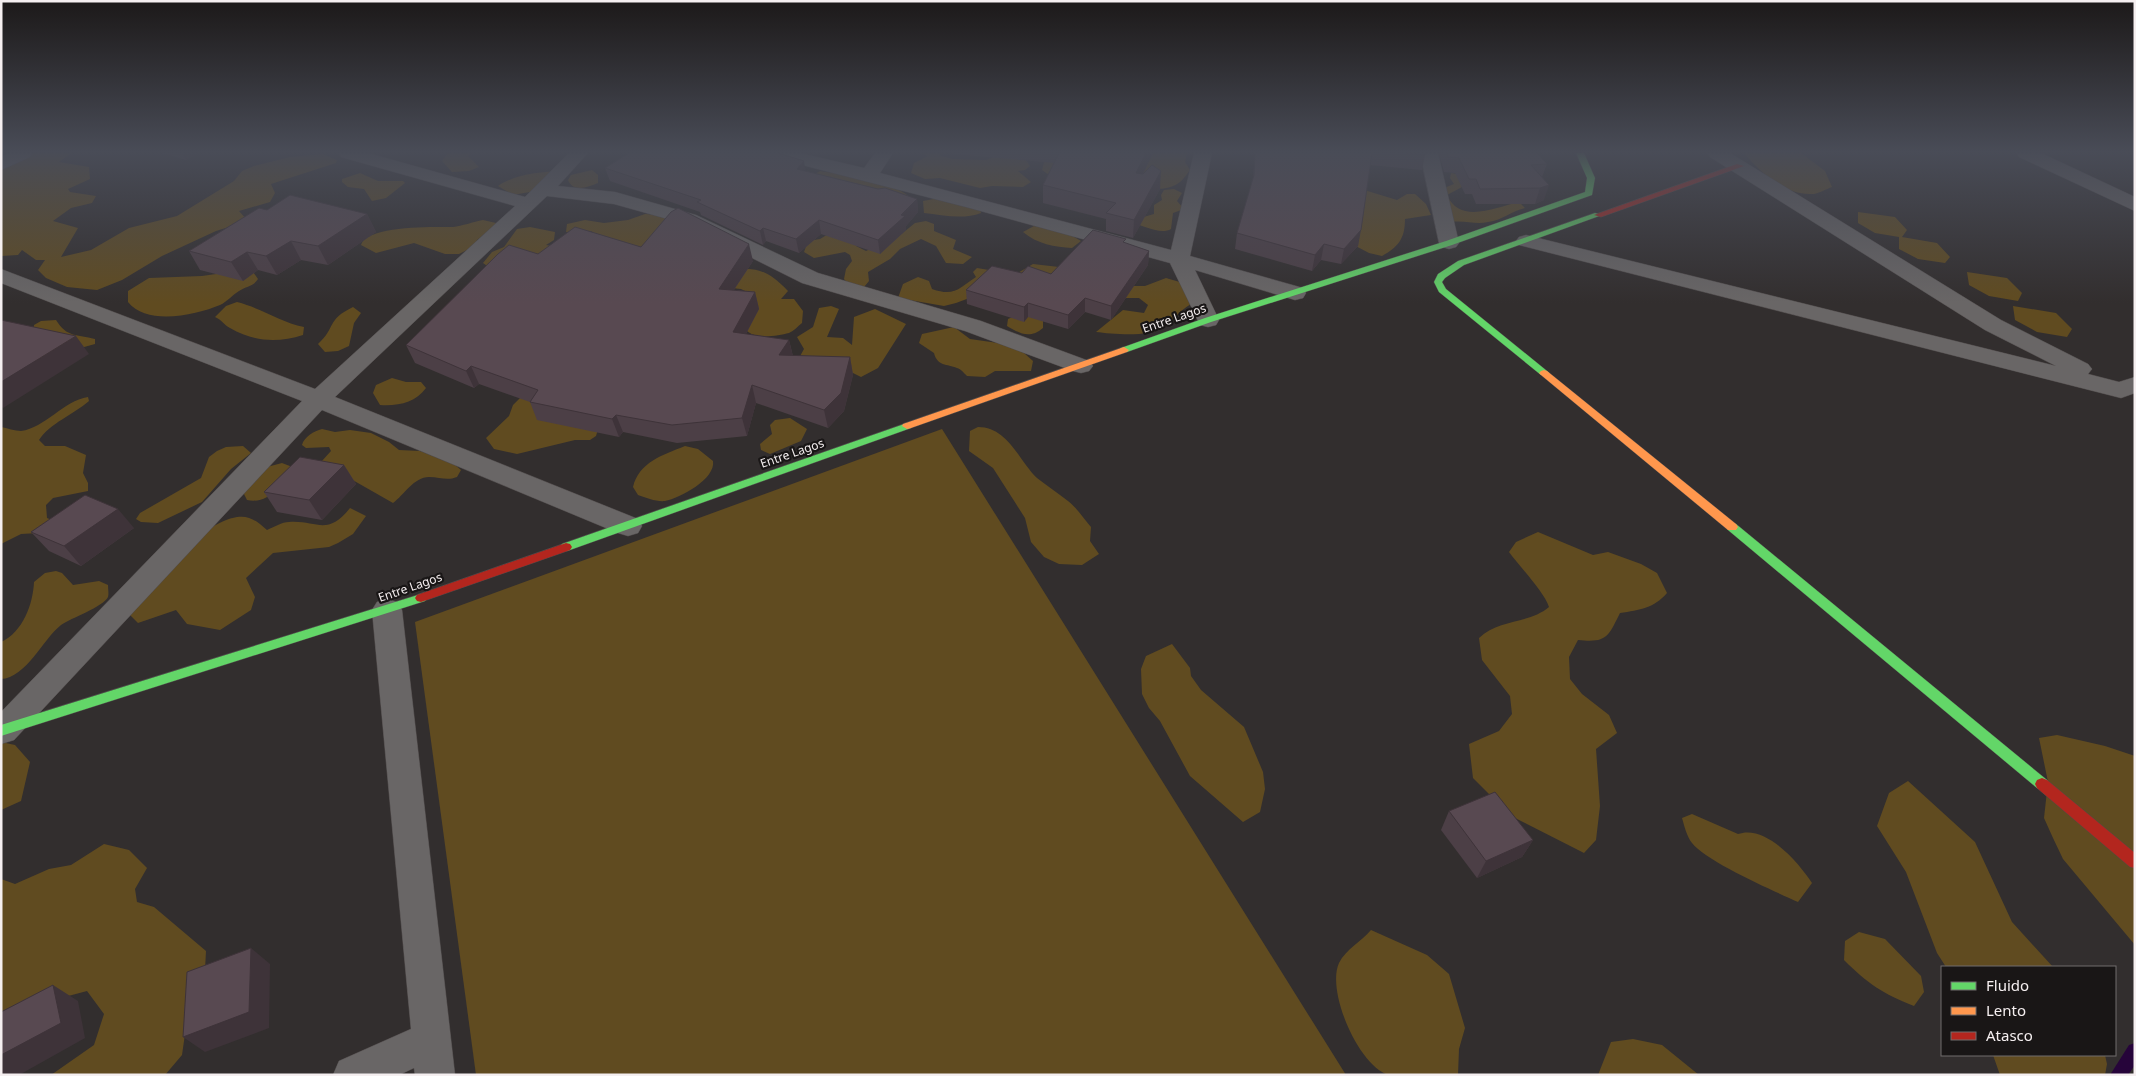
<svg xmlns="http://www.w3.org/2000/svg" width="2136" height="1076" font-family="'Noto Sans',sans-serif">
  <style>
    .green { fill: #604b20 }
    .lines { fill: none; stroke-linecap: round; stroke-linejoin: round }
    .stream { fill: #26043a; fill-rule: evenodd }
    .street-casing { stroke: #4f4a4a; stroke-width: 1 }
    .fast-casing { stroke: #4f4a4a; stroke-width: 1 }
    .slow-casing { stroke: #4f4a4a; stroke-width: 1 }
    .jam-casing { stroke: #4f4a4a; stroke-width: 1 }
    .street { fill: #696666; fill-rule: evenodd }
    .fast { fill: #63d668; fill-rule: evenodd }
    .slow { fill: #ff974d; fill-rule: evenodd }
    .jam { fill: #b3261e; fill-rule: evenodd }
    .wall { fill: #4c3f46 }
    .shaded-wall { fill: #3e3339 }
    .building { fill: #584951; stroke: #3e3339 }
    .labels { text-anchor: middle; dominant-baseline: central; stroke-width: 4.5; stroke-linejoin: round; paint-order: stroke }
    .street-label { font-size: 12px; fill: #f5eff0; stroke: #191616 }
  </style>
  <rect width="100%" height="100%" fill="#322e2e"/>
  <!-- green -->
  <g class="green">
    <path d="M33 153H71L59 162 89 167 90 179 68 189 70 192 96 196 92 203 71 208 53 221 78 228 61 257 91 250 129 228 177 216 234 181 242 171 254 166 290 157 323 154 337 160 336 163 271 184 275 193 270 202 239 211 248 221 216 231 162 256 122 280 97 290 67 287 46 278 38 270 45 260H36L22 250 18 255 1 256V164Z"/>
    <path d="M448 153H472L468 156 479 167 469 171 452 172 442 161Z"/>
    <path d="M919 153H944L939 155 952 159 986 160 998 155 1026 160 1030 166 1025 170 1018 171 1031 182 1023 187 992 186 980 188 940 178 925 179 911 173 914 163 928 156Z"/>
    <path d="M1070 153H1187L1185 162 1190 170C1185 177 1181 183 1173 186 1150 196 1077 179 1049 175L1042 170 1045 158Z"/>
    <path d="M1744 153H1801L1825 171 1832 187C1826 189 1817 195 1810 194 1783 194 1760 172 1744 153Z"/>
    <path d="M592 170 598 175V183C588 187 573 193 568 180L571 175Z"/>
    <path d="M561 171 535 191 513 195 498 186C515 174 540 172 561 171Z"/>
    <path d="M820 171C841 174 901 183 912 200L812 176Z"/>
    <path d="M360 173 378 181H403L405 183 386 198 372 201 364 189 348 187 342 182V179Z"/>
    <path d="M1451 173 1456 174 1462 187 1447 195C1460 225 1496 207 1519 202L1525 208C1511 211 1503 220 1488 222 1476 225 1465 220 1452 222L1444 188 1454 184 1450 178Z"/>
    <path d="M1174 189 1182 193 1177 201 1184 209 1173 213 1171 229C1161 235 1144 226 1133 223L1140 218 1154 214V205L1162 200 1161 195 1164 190Z"/>
    <path d="M1361 189 1397 200 1407 194H1415L1426 204 1431 215 1405 219C1405 239 1398 247 1382 256L1369 253 1350 243Z"/>
    <path d="M960 194 978 200 981 213C963 220 942 215 924 213L923 201Z"/>
    <path d="M1858 212 1895 217 1907 230 1902 237 1937 243 1950 257 1945 263 1918 259 1899 249V237L1875 233 1858 223Z"/>
    <path d="M645 214 664 215 702 231 568 267 599 237 591 231 566 232 567 224 585 220 604 223 628 220Z"/>
    <path d="M483 220 496 223 495 226 477 240 475 246 459 254H445L414 243 376 253 361 245C367 225 435 227 453 227 462 226 473 222 483 220Z"/>
    <path d="M926 221 934 224V231L956 240 953 249 972 257 963 264 946 263 936 246 921 239 900 249 890 259 868 272 869 281 864 287 848 284 844 279 846 269 852 261 850 255 845 252 814 258 804 252 808 241 820 239 835 230 855 241 856 246 866 251 899 236 915 223Z"/>
    <path d="M1034 226 1064 231 1081 241 1072 248C1055 247 1037 244 1023 232Z"/>
    <path d="M530 227 555 232 554 240 546 245 558 247 496 272 483 263 492 252 504 247 517 229Z"/>
    <path d="M1033 264 1085 270 1113 286H1145L1166 278 1183 283 1195 302C1181 308 1177 318 1165 326 1150 338 1114 334 1096 332L1123 310 1144 313 1148 305 1139 298H1081L1009 278Z"/>
    <path d="M723 268C755 269 764 266 788 291L781 299H794L803 311 802 323C798 326 794 331 789 333 777 336 755 340 746 330L749 293 741 289 722 287Z"/>
    <path d="M977 268 995 271 972 297 956 303 944 306 898 298 903 284 918 277 929 281 932 289C955 297 959 288 976 277L973 272Z"/>
    <path d="M251 269 258 279C253 287 246 286 239 291 232 295 227 302 220 305 196 315 147 326 128 302V291L149 278 202 276Z"/>
    <path d="M1967 272 2007 278 2022 293 2018 301 1989 296 1969 285Z"/>
    <path d="M237 302C261 308 280 322 304 327L303 335C278 343 254 342 230 328 224 325 222 320 215 317L226 306Z"/>
    <path d="M831 306 839 309 827 337 843 338 852 345 854 317 875 309 906 324 878 368 861 377 847 370 799 358 804 349 797 337 813 327 819 308Z"/>
    <path d="M2013 306 2056 313 2072 329 2067 337 2037 332 2015 320Z"/>
    <path d="M353 307 361 313 354 323 349 346 338 351 325 352 318 344C336 328 326 320 353 307Z"/>
    <path d="M1019 314 1043 318V328C1030 339 1020 334 1007 326L1008 319Z"/>
    <path d="M56 320C67 338 77 334 95 339V344L1 370 33 337 34 325 41 321Z"/>
    <path d="M954 327 970 339 1005 344 1024 353 1033 361 1031 371H995L985 377 967 376C964 373 961 369 957 368 947 364 937 366 934 353L919 343 922 334Z"/>
    <path d="M392 378 406 382H421L426 388C415 403 399 406 380 405L373 393 376 385Z"/>
    <path d="M526 392 600 423 596 436 590 440H575L517 454 494 449 486 438 509 416 513 405Z"/>
    <path d="M88 397 89 401C73 415 50 423 39 440L45 446H65L86 455 83 473 88 483V491L53 498 46 505 47 518 57 522 38 533 21 534 1 544V427C7 428 15 431 21 431 45 428 63 401 88 397Z"/>
    <path d="M790 418 807 429 801 441 770 454 761 450 760 444 772 434 770 425 775 420Z"/>
    <path d="M978 427C1008 427 1019 461 1037 478 1047 486 1058 493 1068 501 1077 508 1084 519 1091 527L1090 541 1099 554 1082 565 1059 564 1044 557 1031 542 1025 518 993 468 969 451 970 431Z"/>
    <path d="M322 429 335 432 350 430 371 433 389 442 399 450 420 451 449 460 461 470 457 477C447 481 440 477 429 477 414 477 404 495 393 503L321 462 331 451 329 447 306 448 302 445C304 437 314 431 322 429Z"/>
    <path d="M942 429 1346 1075H476L415 622Z"/>
    <path d="M243 446 251 453 231 469 202 502 158 523 141 522 136 519 140 513 201 478 209 457 217 451 226 447Z"/>
    <path d="M685 446 698 449 713 461C716 479 680 498 665 501 657 502 646 498 638 495L633 487C639 462 663 455 685 446Z"/>
    <path d="M282 463 295 468C282 483 270 505 247 500L243 492 267 467Z"/>
    <path d="M350 508 366 516 353 534 338 543 329 547 273 553 246 578 255 597 251 610 220 630 187 624 176 610 138 623 121 606C146 582 203 522 237 517 250 515 258 522 267 530 274 527 282 522 289 522 317 520 327 537 350 508Z"/>
    <path d="M1538 532 1593 555 1608 552 1641 564 1657 573 1667 593C1654 608 1640 610 1620 613 1608 637 1607 643 1578 640L1569 657 1570 679 1582 694 1609 715 1617 733 1596 749 1600 806 1596 840 1584 853 1511 816 1473 778 1469 744 1499 731 1512 714 1510 696 1482 660 1479 638C1499 619 1529 624 1549 607 1544 592 1520 567 1509 552L1516 542Z"/>
    <path d="M56 571 62 573 73 585 99 581 108 585C108 589 109 594 108 597 103 607 71 618 61 625 43 639 26 678 1 679V642C23 632 33 604 34 582L45 573Z"/>
    <path d="M1172 644 1190 668 1191 676 1201 690 1244 727 1263 772 1265 789 1260 812 1243 822 1190 776 1160 721 1149 708 1142 694 1141 669 1146 656Z"/>
    <path d="M2057 735 2105 746 2135 756V945L2063 859 2053 838 2044 818 2048 782 2039 738Z"/>
    <path d="M1 742 15 745 30 762 21 801 1 810Z"/>
    <path d="M1908 781 1975 842 2012 922 2053 967H1946L1937 953 1906 872 1877 826 1889 793Z"/>
    <path d="M1692 814 1738 834C1766 824 1799 863 1812 883L1798 902C1774 891 1707 862 1692 843 1687 837 1684 825 1682 818Z"/>
    <path d="M104 844 129 850 147 868 135 889 137 902 154 907 206 951 203 1008 186 1027 182 1055 165 1075H51L94 1045 104 1014 87 991 1 1014V879L15 884 49 869 71 865Z"/>
    <path d="M1371 930 1427 955 1449 974 1465 1028 1459 1049 1458 1075C1442 1075 1403 1076 1389 1075 1359 1067 1326 991 1339 963 1346 949 1361 942 1371 930Z"/>
    <path d="M1859 932 1885 939 1921 976 1924 992 1914 1006C1883 994 1867 983 1844 960L1845 941Z"/>
    <path d="M1633 1039 1662 1045 1699 1075H1598L1611 1042Z"/>
    <path d="M1993 1055H2105L2107 1064 2105 1075H2000Z"/>
  </g>
  <g class="lines">
    <!-- stream -->
    <path class="stream" d="M2135 1043V1065L2128 1075H2110L2129 1045Z"/>
    <defs>
      <g id="street">
        <path d="M9 153H32L30 157 1 170V157Z"/>
        <path d="M339 153H368L525 197 569 153H588L558 186 615 192 696 215 818 273 981 321 1089 361 1093 366 1089 371 1081 373 1073 371 965 331 802 283 682 223 614 204 547 196 335 397 638 519 642 526 638 533 628 536 618 533 322 410 14 740 1 744V712L302 401 1 283V269L315 389 515 206 341 157Z"/>
        <path d="M769 153H800L864 168 875 153H893L880 173 1171 250 1194 153H1212L1190 256 1303 288 1306 293 1303 298 1295 300 1195 270 1219 320 1216 325 1208 327 1200 325 1170 263 966 207 771 157Z"/>
        <path d="M1420 153H1438L1459 243 1456 247 1449 249 1442 247 1439 243Z"/>
        <path d="M1708 153H1730L2001 320 2088 364 2092 369 2088 374 2119 382 2135 377V393L2121 398 1519 245 1516 241 1519 237 1526 235 2056 366 1985 330 1710 157Z"/>
        <path d="M2017 153H2041L2135 197V211L2019 157Z"/>
        <path d="M387 599 397 602 402 610 455 1075H415L414 1068 399 1075H333L339 1061 411 1029 372 610 377 602Z"/>
      </g>
      <g id="fast">
        <path d="M1576 153H1584L1595 178 1592 195 1452 245 1211 322 1127 352H1121L1119 350 1121 348 1205 318 1446 241 1585 192 1587 178Z"/>
        <path d="M1595 213 1602 215 1464 265 1445 278 1442 282 1446 289 1547 371 1549 373 1547 375H1541L1439 292 1434 282 1438 274 1458 261Z"/>
        <path d="M907 423 912 426 911 428 570 550 566 551 560 547 562 544Z"/>
        <path d="M1732 523 1736 524 2047 780 2049 784 2047 788 2042 790 2037 788 1728 530 1726 527 1728 524Z"/>
        <path d="M421 594 425 595 427 598 425 601 1 736V725Z"/>
      </g>
      <g id="slow">
        <path d="M1124 347 1129 350 1127 352 911 428 907 429 902 426 903 424Z"/>
        <path d="M1544 370 1547 371 1736 524 1738 527 1736 530H1728L1541 375 1539 373 1541 371Z"/>
      </g>
      <g id="jam">
        <path d="M1737 164 1744 166 1601 217 1594 215Z"/>
        <path d="M566 543 570 544 572 547 570 550 421 602 417 601 415 598 417 595Z"/>
        <path d="M2042 778 2047 780 2135 853V868L2130 867 2037 788 2035 784 2037 780Z"/>
      </g>
    </defs>
    <!-- street casing -->
    <use href="#street" class="street-casing"/>
    <!-- fast casing -->
    <use href="#fast" class="fast-casing"/>
    <!-- slow casing -->
    <use href="#slow" class="slow-casing"/>
    <!-- jam casing -->
    <use href="#jam" class="jam-casing"/>
    <!-- street -->
    <use href="#street" class="street"/>
    <!-- fast -->
    <use href="#fast" class="fast"/>
    <!-- slow -->
    <use href="#slow" class="slow"/>
    <!-- jam -->
    <use href="#jam" class="jam"/>
  </g>
  <!-- wall -->
  <g class="wall">
    <path d="M162 153H199L186 160Z"/>
    <path d="M954 153H1153L1143 174 1160 189 1133 238 1106 231V219L1043 203V185L1054 163 954 154Z"/>
    <path d="M1255 153H1425V155L1422 170 1370 165 1358 246 1341 264 1321 260 1312 271 1235 249 1237 233 1253 179Z"/>
    <path d="M1439 153H1537L1547 164 1542 177 1544 200 1535 204H1476L1472 194H1465L1455 173 1444 172Z"/>
    <path d="M605 168 806 171 917 199 918 212 906 226V230L880 254 821 234 799 253 766 241 763 245 701 215 700 212 610 181Z"/>
    <path d="M267 210 367 214 376 232 328 265 301 260 277 275 258 270 243 281 200 270 189 251Z"/>
    <path d="M1125 243 1149 251 1148 265 1111 320 1085 312 1068 329 1028 317 1024 322 967 304 966 290 1051 274Z"/>
    <path d="M641 247 753 261 734 290 755 292 759 309 746 334 789 340 793 356 850 357 853 375 844 411 828 428 756 403 747 436 677 443 623 432 619 437 537 420 530 402 479 384 474 388 415 363 406 345 538 254Z"/>
    <path d="M344 465 356 484 322 520 277 512 264 492Z"/>
    <path d="M134 528 81 566 49 551 31 532Z"/>
    <path d="M1449 811 1533 840 1522 857 1477 878 1441 830Z"/>
  </g>
  <!-- shaded-wall -->
  <g class="shaded-wall">
    <path d="M182 153H199L186 160Z"/>
    <path d="M1146 153H1153L1135 190 1136 173Z"/>
    <path d="M804 161 806 174 797 169Z"/>
    <path d="M1161 171 1160 189 1133 238 1134 220Z"/>
    <path d="M1549 185 1544 200 1535 204 1540 188Z"/>
    <path d="M917 199 918 212 906 226V230L880 254 878 240Z"/>
    <path d="M367 214 376 232 328 265 318 246Z"/>
    <path d="M819 220 821 234 799 253 796 239Z"/>
    <path d="M763 228 766 241 763 245 760 231Z"/>
    <path d="M1361 230 1358 246 1341 264 1344 249Z"/>
    <path d="M291 241 301 260 277 275 266 256Z"/>
    <path d="M749 244 753 261 723 306 719 289Z"/>
    <path d="M1324 244 1321 260 1312 271 1315 255Z"/>
    <path d="M1149 251 1148 265 1111 320V306Z"/>
    <path d="M247 252 258 270 243 281 231 262Z"/>
    <path d="M755 292 759 309 738 349 733 332Z"/>
    <path d="M1085 298V312L1068 329V315Z"/>
    <path d="M1028 303V317L1024 322V307Z"/>
    <path d="M76 336 89 354 3 408 1 406V382Z"/>
    <path d="M789 340 793 357 779 355Z"/>
    <path d="M850 357 853 375 844 411 828 428 824 410Z"/>
    <path d="M471 366 479 384 474 388 466 371Z"/>
    <path d="M752 385 756 403 747 436 742 418Z"/>
    <path d="M616 415 623 432 619 437 612 419Z"/>
    <path d="M344 465 356 484 322 520 309 500Z"/>
    <path d="M118 509 134 528 81 566 64 546Z"/>
    <path d="M1533 840 1522 857 1477 878 1486 861Z"/>
    <path d="M251 948 270 964 269 1028 205 1052 183 1037Z"/>
    <path d="M53 985 78 1001 85 1038 19 1075H1V1055Z"/>
  </g>
  <!-- building -->
  <g class="building">
    <path d="M629 153H778L804 161 797 169 878 189 885 188 917 199 901 215 905 216 878 240 819 220 796 239 763 228 760 231 697 202 701 200 605 168Z"/>
    <path d="M1059 153H1146L1136 173 1143 174 1152 165 1161 171 1134 220 1106 213 1116 203 1043 185Z"/>
    <path d="M1255 153H1372L1361 230 1344 249 1324 244 1315 255 1237 233 1254 175Z"/>
    <path d="M1406 153H1425V155Z"/>
    <path d="M1447 153H1537L1547 164 1531 165 1549 185 1540 188 1480 189 1476 179H1469L1459 158 1448 157Z"/>
    <path d="M290 195 367 214 318 246 291 241 266 256 247 252 231 262 189 251 259 208 267 210Z"/>
    <path d="M678 208 749 244 719 289 755 292 733 332 789 340 779 355 850 357 841 393 824 410 752 385 742 418 672 425 616 415 612 419 530 402 538 390 471 366 466 371 406 345 498 254 509 245 538 254 575 227 641 247 671 212Z"/>
    <path d="M1093 230 1126 239 1123 242 1149 251 1111 306 1085 298 1068 315 1028 303 1024 307 966 290 992 266 1022 273 1028 266 1051 274Z"/>
    <path d="M1 320 76 336 1 382Z"/>
    <path d="M300 457 344 465 309 500 264 492Z"/>
    <path d="M85 495 118 509 64 546 31 532Z"/>
    <path d="M1495 792 1533 840 1486 861 1449 811Z"/>
    <path d="M251 948 249 1012 183 1037 187 972Z"/>
    <path d="M53 985 61 1023 1 1055V1012Z"/>
  </g>
  <!-- sky -->
  <linearGradient id="sky" x2="0" y2="1"><stop stop-color="#1c1919"/><stop offset="0.5" stop-color="#494c57"/><stop offset="1" stop-color="#494c57" stop-opacity="0"/></linearGradient>
  <rect width="2136" height="303" fill="url(#sky)"/>
  <g class="labels">
    <!-- street labels -->
    <g class="street-label">
      <text transform="translate(1174 318) rotate(-19)">Entre Lagos</text>
      <text transform="translate(792 453) rotate(-19)">Entre Lagos</text>
      <text transform="translate(410 587) rotate(-19)">Entre Lagos</text>
    </g>
  </g>
  <!-- border -->
  <rect width="2136" height="1076" fill="none" stroke="#f5eff0" stroke-width="5"/>
  <!-- legend -->
  <rect x="1941" y="966" width="175" height="90" fill="#191616" stroke="#716d6d"/>
  <rect x="1951" y="982" width="25" height="8" fill="#63d668" stroke="#716d6d"/>
  <text x="1986" y="991" font-size="15" fill="#f5eff0">Fluido</text>
  <rect x="1951" y="1007" width="25" height="8" fill="#ff974d" stroke="#716d6d"/>
  <text x="1986" y="1016" font-size="15" fill="#f5eff0">Lento</text>
  <rect x="1951" y="1032" width="25" height="8" fill="#b3261e" stroke="#716d6d"/>
  <text x="1986" y="1041" font-size="15" fill="#f5eff0">Atasco</text>
</svg>
